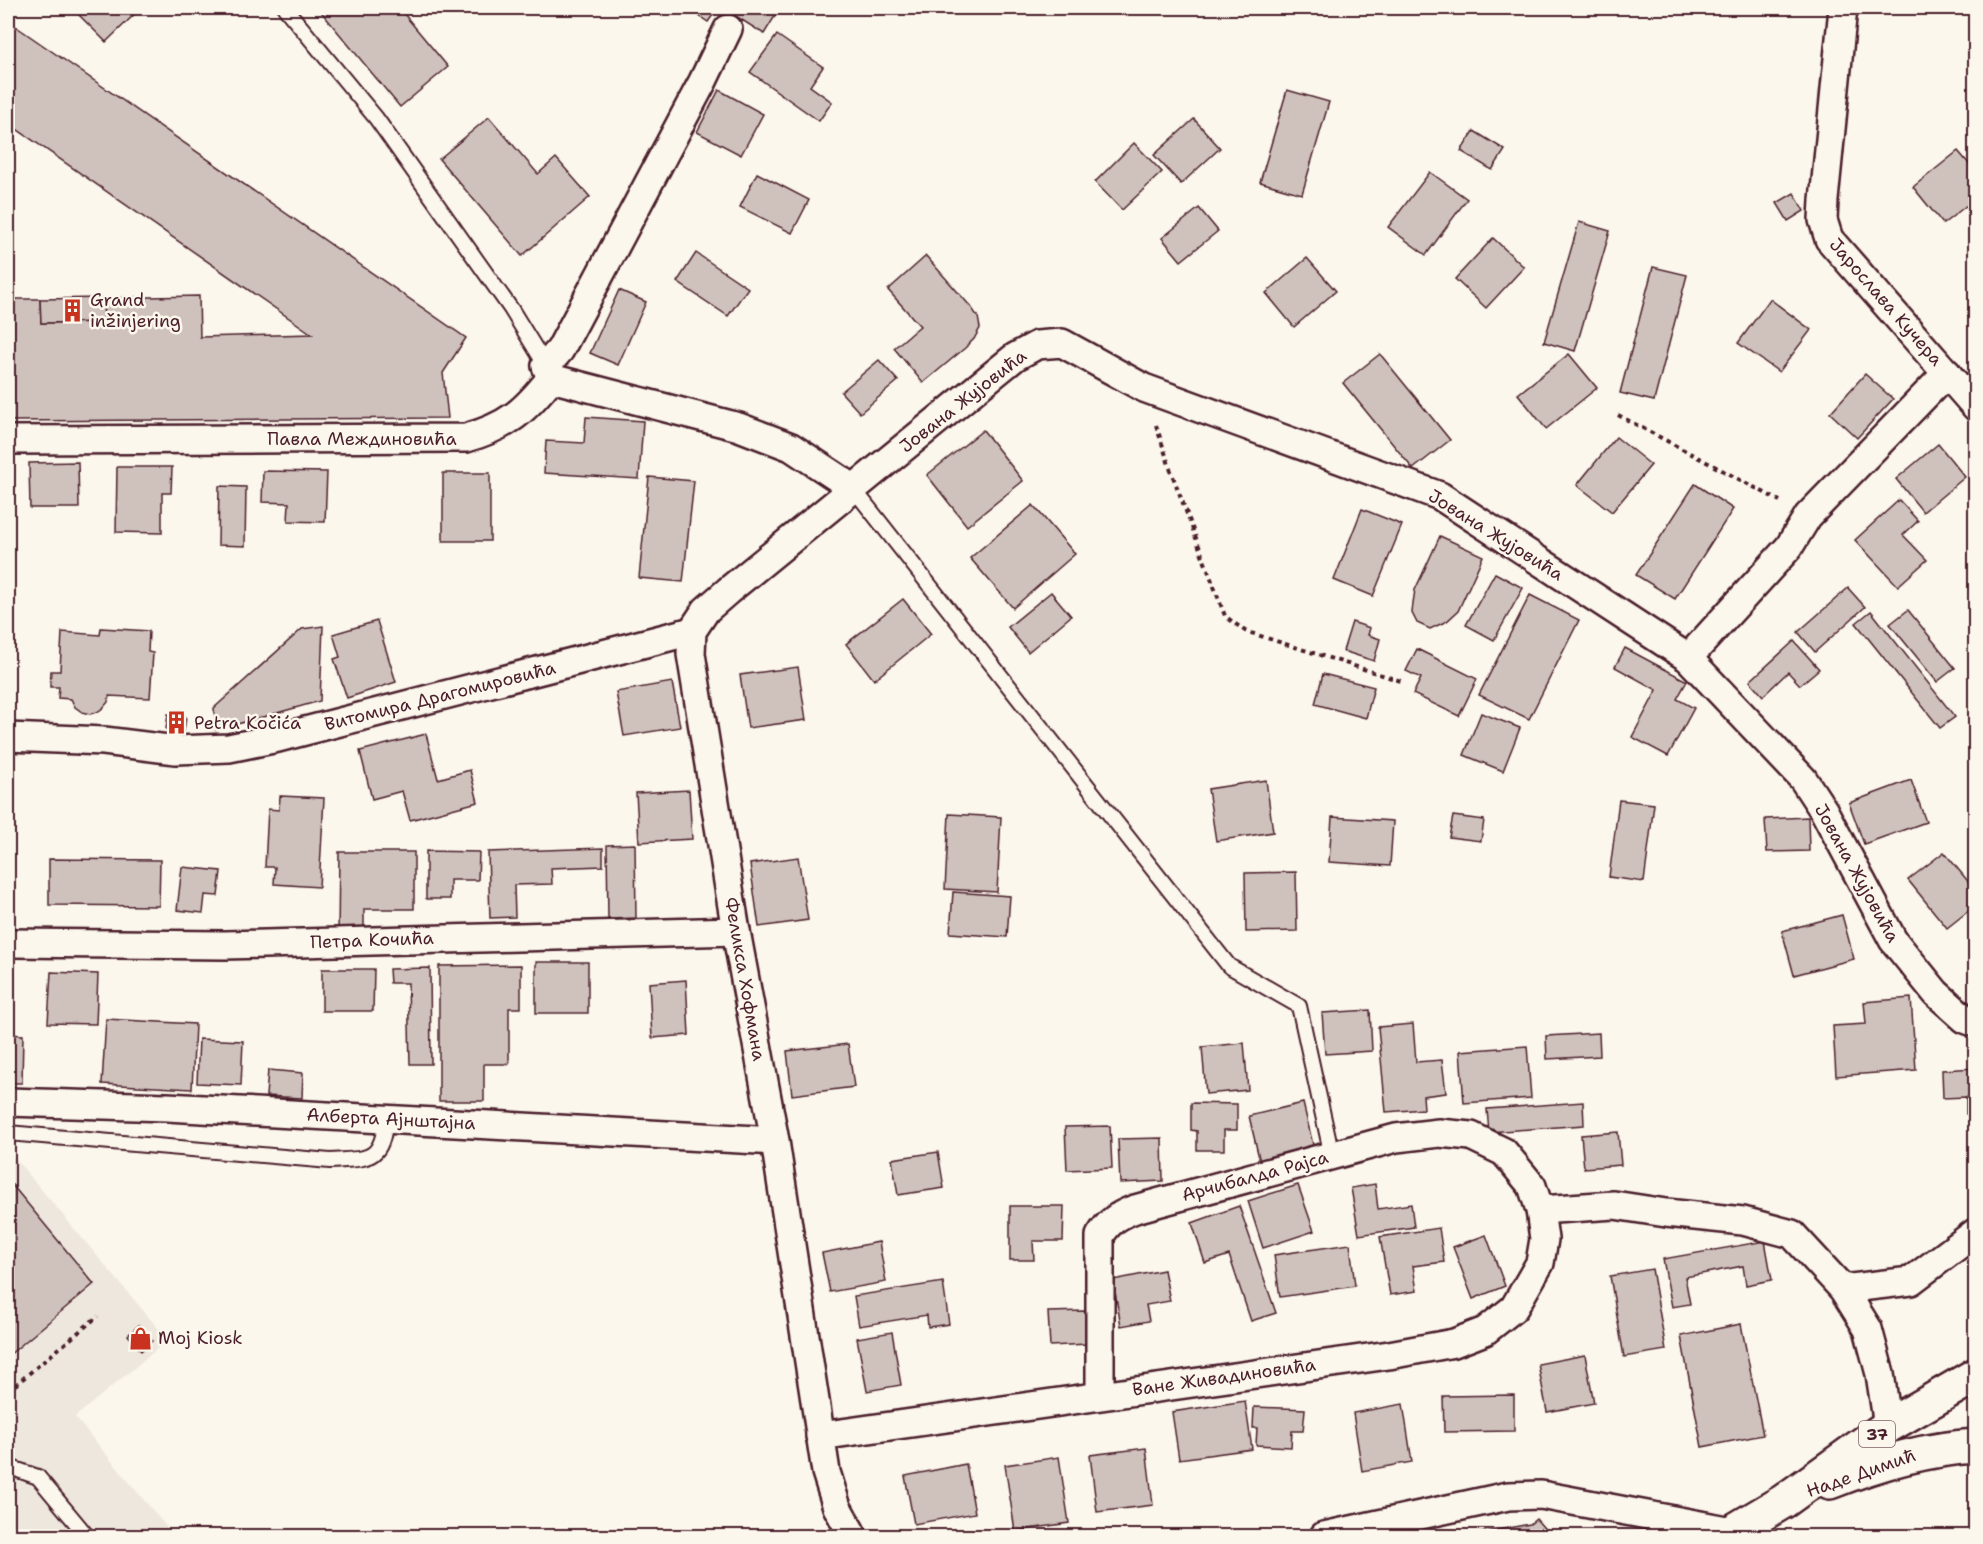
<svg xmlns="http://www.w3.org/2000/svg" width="1983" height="1544" font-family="'Shantell Sans',sans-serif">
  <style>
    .built { fill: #eee7de }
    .building { fill: #cfc2bc; stroke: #4a1f2b; stroke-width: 1.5 }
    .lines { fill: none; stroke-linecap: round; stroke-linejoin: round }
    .service-casing { stroke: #4a1f2b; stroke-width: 18 }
    .minor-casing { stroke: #4a1f2b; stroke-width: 32 }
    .primary-casing { stroke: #4a1f2b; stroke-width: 38 }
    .path { stroke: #4a1f2b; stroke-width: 4; stroke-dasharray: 4.5 4.5; stroke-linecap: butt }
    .service { stroke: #fbf7ec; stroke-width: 14 }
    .minor { stroke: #fbf7ec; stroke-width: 27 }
    .primary { stroke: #fbf7ec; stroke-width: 33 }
    .labels { text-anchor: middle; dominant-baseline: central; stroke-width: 5; stroke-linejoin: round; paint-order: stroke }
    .shield { fill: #fbf7ec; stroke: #7f6065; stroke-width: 1.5 }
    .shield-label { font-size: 16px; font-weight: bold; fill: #4a1f2b }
    .poi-label { font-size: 18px; fill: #4a1f2b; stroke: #fbf7ec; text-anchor: start }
    .street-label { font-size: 18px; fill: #4a1f2b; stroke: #fbf7ec }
  </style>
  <rect width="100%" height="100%" fill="#fbf7ec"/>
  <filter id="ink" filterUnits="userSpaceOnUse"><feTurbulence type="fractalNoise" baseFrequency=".0167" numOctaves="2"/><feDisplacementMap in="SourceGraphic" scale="12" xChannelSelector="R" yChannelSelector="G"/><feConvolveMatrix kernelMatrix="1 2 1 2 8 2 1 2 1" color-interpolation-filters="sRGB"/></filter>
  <g filter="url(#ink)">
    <!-- built -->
    <path class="built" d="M8 1150 168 1340 75 1417 174 1536H8Z"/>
    <!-- building -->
    <g class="building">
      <path d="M72 8H141L106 42Z"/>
      <path d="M318 8H399L448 67 400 107Z"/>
      <path d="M687 8H718L708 22Z"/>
      <path d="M739 8H780L764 34 734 15Z"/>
      <path d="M8 21 466 338 443 373 448 418 8 421V299H40L41 323 104 322 103 298 199 296 200 337 312 334 8 123Z"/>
      <path d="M777 35 823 67 810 86 832 102 819 121 750 72Z"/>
      <path d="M719 90 763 114 741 155 697 132Z"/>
      <path d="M1287 90 1329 102 1302 194 1260 182Z"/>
      <path d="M489 117 538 174 556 158 590 197 522 256 439 159Z"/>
      <path d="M1194 119 1220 148 1181 184 1154 155Z"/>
      <path d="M1474 131 1505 150 1492 170 1461 151Z"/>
      <path d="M1134 143 1162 172 1122 210 1095 182Z"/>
      <path d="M1958 151 1976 172V198L1943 224 1913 187Z"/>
      <path d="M1430 172 1467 199 1426 255 1388 227Z"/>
      <path d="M757 173 809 200 792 233 740 207Z"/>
      <path d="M1794 193 1804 211 1788 221 1777 203Z"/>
      <path d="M1199 208 1218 231 1181 261 1162 238Z"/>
      <path d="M1579 222 1610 231 1575 351 1544 342Z"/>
      <path d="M1493 238 1524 267 1486 308 1455 279Z"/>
      <path d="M696 253 748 288 728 316 677 282Z"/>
      <path d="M926 256 971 307 978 317 980 328 974 339 965 348 923 383 894 348 920 326 888 290Z"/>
      <path d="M1307 258 1336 291 1294 327 1266 293Z"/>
      <path d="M1653 267 1687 275 1654 401 1620 393Z"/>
      <path d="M619 290 646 302 618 365 590 353Z"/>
      <path d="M103 298 104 322 41 323 40 299Z"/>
      <path d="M1770 299 1811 330 1779 372 1738 343Z"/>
      <path d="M1380 354 1450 440 1413 469 1343 383Z"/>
      <path d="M1569 354 1597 388 1546 429 1518 394Z"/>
      <path d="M879 360 898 381 860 413 841 392Z"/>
      <path d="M1865 374 1893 399 1857 438 1830 413Z"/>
      <path d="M586 417 643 421 639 479 544 473 546 441 584 443Z"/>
      <path d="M983 430 1023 481 967 526 927 475Z"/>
      <path d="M1616 437 1651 465 1612 512 1577 485Z"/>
      <path d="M1938 444 1965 477 1923 512 1896 479Z"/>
      <path d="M78 462 79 508H30L29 463Z"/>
      <path d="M117 467H172L171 493H162V533L116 532Z"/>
      <path d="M263 471 327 472 325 522 288 521 289 503 262 502Z"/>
      <rect x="443" y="473" width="47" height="68"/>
      <path d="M649 477 694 481 683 582 639 578Z"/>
      <path d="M1695 484 1733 509 1675 599 1636 575Z"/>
      <path d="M219 486 246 487 245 546 218 545Z"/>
      <path d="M1899 500 1918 521 1903 535 1927 560 1898 586 1855 540Z"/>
      <path d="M1033 505 1075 554 1013 608 970 558Z"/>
      <path d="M1362 509 1402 525 1373 596 1334 580Z"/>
      <path d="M1440 536 1483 556 1458 611 1447 621 1430 629 1417 623 1412 613 1413 603 1415 590Z"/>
      <path d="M1495 573 1523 588 1494 640 1466 625Z"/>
      <path d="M1848 588 1865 607 1815 652 1798 632Z"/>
      <path d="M1051 592 1071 616 1028 652 1008 627Z"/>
      <path d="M1530 595 1579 620 1529 719 1479 695Z"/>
      <path d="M903 599 931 634 874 680 846 644Z"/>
      <path d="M1908 610 1955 668 1937 682 1890 624Z"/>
      <path d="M1871 611 1955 717 1940 728 1856 623Z"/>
      <path d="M377 621 396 682 347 698 334 659 340 657 333 634Z"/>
      <path d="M1352 622 1370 628 1368 635 1380 639 1374 661 1343 651Z"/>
      <path d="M323 626 320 701 216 730 214 708 302 629Z"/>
      <path d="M101 628 149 631 148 652 153 653 150 698 109 696 108 702 103 708 97 712 90 714 82 712 75 707 71 699 58 698 59 687H50L51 671H60L62 632 100 635Z"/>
      <path d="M1794 641 1819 669 1800 685 1788 672 1763 696 1750 681Z"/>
      <path d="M1625 648 1687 681 1677 699 1694 708 1668 756 1632 737 1657 690 1615 667Z"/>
      <path d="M1417 649 1477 679 1459 716 1413 694 1421 678 1406 671Z"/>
      <path d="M798 667 806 720 748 728 740 675Z"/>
      <path d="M1323 674 1374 687 1366 718 1315 704Z"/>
      <path d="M672 682 680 727 624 736 616 692Z"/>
      <path d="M1481 713 1520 728 1503 771 1464 755Z"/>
      <path d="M168 714 186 717 184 731 166 729Z"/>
      <path d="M426 734 438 779 470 770 478 802 410 820 402 791 372 799 360 751Z"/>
      <path d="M1266 780 1273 832 1216 841 1208 789Z"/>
      <path d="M1911 780 1926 822 1864 844 1849 803Z"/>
      <path d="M689 790 692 839 639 842 636 793Z"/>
      <path d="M280 796 324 798 319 887 274 884 275 867H265L268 809 279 810Z"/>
      <path d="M1619 800 1654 804 1644 882 1609 877Z"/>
      <path d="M949 814 1001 817 997 892 945 889Z"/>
      <path d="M1453 816 1484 820 1481 841 1449 837Z"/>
      <path d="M1332 817 1393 821 1390 866 1329 862Z"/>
      <path d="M1808 817 1809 851 1767 852 1765 819Z"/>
      <path d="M635 844 636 918 608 919 607 845Z"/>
      <path d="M603 848V866L551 868 552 884 514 885 515 917 490 918 488 852Z"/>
      <path d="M426 851 479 852 478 880H450V899H426Z"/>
      <path d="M339 852H414V909H364V937H338Z"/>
      <path d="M1944 852 1976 891V905L1947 928 1908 880Z"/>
      <path d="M798 857 808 920 759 927 750 864Z"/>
      <path d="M49 859 160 860 159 906 49 905Z"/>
      <path d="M182 867 221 871 218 896 205 895 203 913 177 910Z"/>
      <path d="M1296 872 1297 931 1246 932 1245 873Z"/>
      <path d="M953 892 1010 896 1007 937 950 933Z"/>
      <path d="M1842 915 1854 959 1794 975 1782 931Z"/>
      <rect x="536" y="962" width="52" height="51"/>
      <path d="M521 965V1008H509V1064H484V1101H439V966Z"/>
      <path d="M430 968 431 1064H410L408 983H390L389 969Z"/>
      <path d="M322 969H374L373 1011H322Z"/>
      <path d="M51 972 98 974 96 1024 48 1023Z"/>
      <path d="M686 980 689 1035 652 1038 649 983Z"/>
      <path d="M1911 998 1916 1070 1836 1076 1833 1026 1866 1024 1864 1002Z"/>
      <path d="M1370 1010 1372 1051 1325 1054 1322 1013Z"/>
      <path d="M106 1019 195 1024 192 1089 102 1084Z"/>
      <path d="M1413 1024 1416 1062 1442 1060 1446 1093 1423 1096 1424 1109 1386 1112 1378 1027Z"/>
      <path d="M1599 1033 1600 1056 1547 1059 1546 1036Z"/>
      <path d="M8 1034 23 1035 22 1083H8Z"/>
      <path d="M199 1039 243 1041 241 1085 197 1083Z"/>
      <path d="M1244 1043 1248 1090 1206 1094 1202 1047Z"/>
      <path d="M848 1044 854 1087 792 1095 787 1051Z"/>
      <path d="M1527 1046 1531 1098 1464 1103 1460 1051Z"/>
      <path d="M1976 1068V1113L1966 1114V1097L1943 1098 1942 1070Z"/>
      <path d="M268 1070 303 1073 302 1098 266 1096Z"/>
      <path d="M1583 1102 1584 1125 1489 1132 1487 1109Z"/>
      <path d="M1191 1103 1237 1104V1130H1224V1150H1197V1131L1191 1130Z"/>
      <path d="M1303 1103 1314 1149 1260 1162 1249 1116Z"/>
      <path d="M1110 1126 1112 1168 1067 1170 1065 1127Z"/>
      <path d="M1618 1132 1621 1165 1584 1168 1581 1135Z"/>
      <path d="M1162 1138 1163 1181 1120 1183 1118 1139Z"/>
      <path d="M938 1152 944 1188 898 1195 892 1159Z"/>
      <path d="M8 1180 94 1284 8 1356Z"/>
      <path d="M1375 1184 1378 1209 1411 1204 1414 1227 1359 1235 1351 1188Z"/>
      <path d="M1298 1185 1314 1231 1263 1248 1248 1201Z"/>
      <path d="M1010 1206H1064L1063 1241H1033L1034 1260H1010Z"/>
      <path d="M1239 1206 1276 1313 1251 1321 1229 1255 1205 1263 1192 1223Z"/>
      <path d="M1439 1228 1444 1262 1413 1266 1417 1291 1390 1295 1380 1237Z"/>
      <path d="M1486 1235 1505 1286 1473 1299 1453 1247Z"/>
      <path d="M1765 1241 1772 1280 1746 1285 1743 1266 1685 1277 1690 1304 1672 1307 1663 1259Z"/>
      <path d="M879 1242 886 1282 830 1292 822 1253Z"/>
      <path d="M1350 1244 1355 1286 1280 1297 1274 1255Z"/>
      <path d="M1652 1269 1666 1350 1624 1357 1610 1276Z"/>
      <path d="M1164 1270 1170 1301 1146 1305 1149 1321 1121 1326 1113 1280Z"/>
      <path d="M943 1282 949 1324 928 1327 927 1315 859 1326 854 1296Z"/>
      <path d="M1085 1311 1087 1344 1050 1346 1048 1312Z"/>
      <path d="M1741 1324 1763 1435 1702 1447 1681 1336Z"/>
      <path d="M139 1325 152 1341 141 1351 128 1335Z"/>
      <path d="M892 1332 901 1385 867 1391 857 1338Z"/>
      <path d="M1585 1355 1594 1403 1547 1412 1538 1364Z"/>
      <path d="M1514 1395V1431L1444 1432 1443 1396Z"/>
      <path d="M1245 1401 1252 1449 1179 1459 1172 1412Z"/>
      <path d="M1403 1404 1412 1462 1362 1471 1353 1413Z"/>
      <path d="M1254 1407 1305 1409 1303 1431H1292L1291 1447 1256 1445 1257 1428H1253Z"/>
      <path d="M1146 1448 1153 1505 1097 1512 1090 1455Z"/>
      <path d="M1059 1457 1069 1523 1015 1531 1005 1465Z"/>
      <path d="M966 1464 975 1513 914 1524 905 1476Z"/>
      <path d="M1536 1519 1551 1536H1465L1530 1524Z"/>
    </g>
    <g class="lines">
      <defs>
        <g id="service">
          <path d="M285 8 376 118 511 309 546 366"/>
          <path d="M853 488 1229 966 1299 1006 1332 1156"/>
          <path d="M8 1133 330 1161C368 1158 381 1163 386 1119"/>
          <path d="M8 1471 15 1469 38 1477 87 1536"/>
        </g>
        <g id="minor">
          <path d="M1843 8 1824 200 1823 220 1829 239 1976 407"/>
          <path d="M551 378 546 366 560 350 703 81 728 29"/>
          <path d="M551 378 739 427 791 447 853 488"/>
          <path d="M8 440 466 438C508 426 524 412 551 378"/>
          <path d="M1688 658 1789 547 1808 516 1947 373"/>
          <path d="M8 737 104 741 176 750 229 748 278 738 692 631"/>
          <path d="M8 943 225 945 736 931"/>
          <path d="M8 1102 167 1107 775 1141"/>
          <path d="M1540 1210 1614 1205 1666 1213 1743 1221 1792 1234 1843 1289 1868 1329 1880 1374 1888 1426"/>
          <path d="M1843 1289 1911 1281 1976 1232"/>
          <path d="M820 1436 1389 1355 1454 1343 1485 1331 1514 1308 1540 1263 1544 1239 1540 1210 1532 1186 1504 1152 1471 1136 1439 1133 1396 1138 1135 1209C1119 1215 1109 1221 1100 1236V1395"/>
          <path d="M853 1536 837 1507 826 1472 775 1141 736 931 691 654 692 631 706 610 729 590 1015 357 1037 345 1062 343 1144 388 1440 496 1688 658 1803 779 1824 811 1893 940 1936 993 1965 1019 1976 1023"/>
          <path d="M1324 1536 1508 1496 1541 1495 1732 1531"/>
        </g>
        <g id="primary">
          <path d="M1830 1482C1877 1463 1925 1449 1976 1446"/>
          <path d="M1725 1536 1784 1501 1888 1426 1976 1375"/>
        </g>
      </defs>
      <!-- service casing -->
      <use href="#service" class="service-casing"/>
      <!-- minor casing -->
      <use href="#minor" class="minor-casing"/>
      <!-- primary casing -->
      <use href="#primary" class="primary-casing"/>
      <!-- path -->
      <g class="path">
        <path d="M1618 415 1780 501"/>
        <path d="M1156 425 1171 471 1225 616 1245 631 1404 682"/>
        <path d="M8 1391 98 1316"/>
      </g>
      <!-- service -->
      <use href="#service" class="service"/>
      <!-- minor -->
      <use href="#minor" class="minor"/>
      <!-- primary -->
      <use href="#primary" class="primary"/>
    </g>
  </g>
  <!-- icons -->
  <defs>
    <symbol id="building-bare" viewBox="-9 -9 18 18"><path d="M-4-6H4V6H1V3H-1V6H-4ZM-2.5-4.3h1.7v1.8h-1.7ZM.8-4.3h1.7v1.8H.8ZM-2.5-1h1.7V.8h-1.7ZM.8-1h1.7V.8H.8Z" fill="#c8321e" stroke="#fbf7ec" stroke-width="2.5" paint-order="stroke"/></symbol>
    <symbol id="shop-bare" viewBox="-9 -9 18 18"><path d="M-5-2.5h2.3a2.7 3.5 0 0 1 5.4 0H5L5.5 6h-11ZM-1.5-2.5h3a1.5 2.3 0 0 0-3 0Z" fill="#c8321e" stroke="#fbf7ec" stroke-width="2.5" paint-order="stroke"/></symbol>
  </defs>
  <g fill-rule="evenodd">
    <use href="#building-bare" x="56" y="294" width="33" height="33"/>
    <use href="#building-bare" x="160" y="706" width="33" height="33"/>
    <use href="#shop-bare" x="124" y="1322" width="33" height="33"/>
  </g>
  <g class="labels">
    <!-- shield labels -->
    <rect class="shield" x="1859" y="1421" width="36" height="26" rx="4.5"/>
    <g class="shield-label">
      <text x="1877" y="1434">37</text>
    </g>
    <!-- poi labels -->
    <g class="poi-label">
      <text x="90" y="300">Grand<tspan x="90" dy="21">inžinjering</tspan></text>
      <text x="194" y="723">Petra Kočića</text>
      <text x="158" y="1338">Moj Kiosk</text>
    </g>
    <!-- street labels -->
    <g class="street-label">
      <text transform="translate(1886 302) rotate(49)">Јарослава Кучера</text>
      <text transform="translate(963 401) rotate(-38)">Јована Жујовића</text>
      <text x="362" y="439">Павла Междиновића</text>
      <text transform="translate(1496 535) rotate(32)">Јована Жујовића</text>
      <text transform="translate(440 696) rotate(-14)">Витомира Драгомировића</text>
      <text transform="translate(1857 873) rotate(61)">Јована Жујовића</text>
      <text transform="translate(372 940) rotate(-2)">Петра Кочића</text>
      <text transform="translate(745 979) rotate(80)">Феликса Хофмана</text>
      <text transform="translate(391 1119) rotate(3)">Алберта Ајнштајна</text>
      <text transform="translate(1255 1176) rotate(-15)">Арчибалда Рајса</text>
      <text transform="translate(1224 1377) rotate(-8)">Ване Живадиновића</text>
      <text transform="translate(1861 1473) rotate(-19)">Наде Димић</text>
    </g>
  </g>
  <!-- margin -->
  <rect width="1983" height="1544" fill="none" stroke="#fbf7ec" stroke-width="30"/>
  <rect x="15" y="15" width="1953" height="1514" fill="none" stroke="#4a1f2b" stroke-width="2" filter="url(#ink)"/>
</svg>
